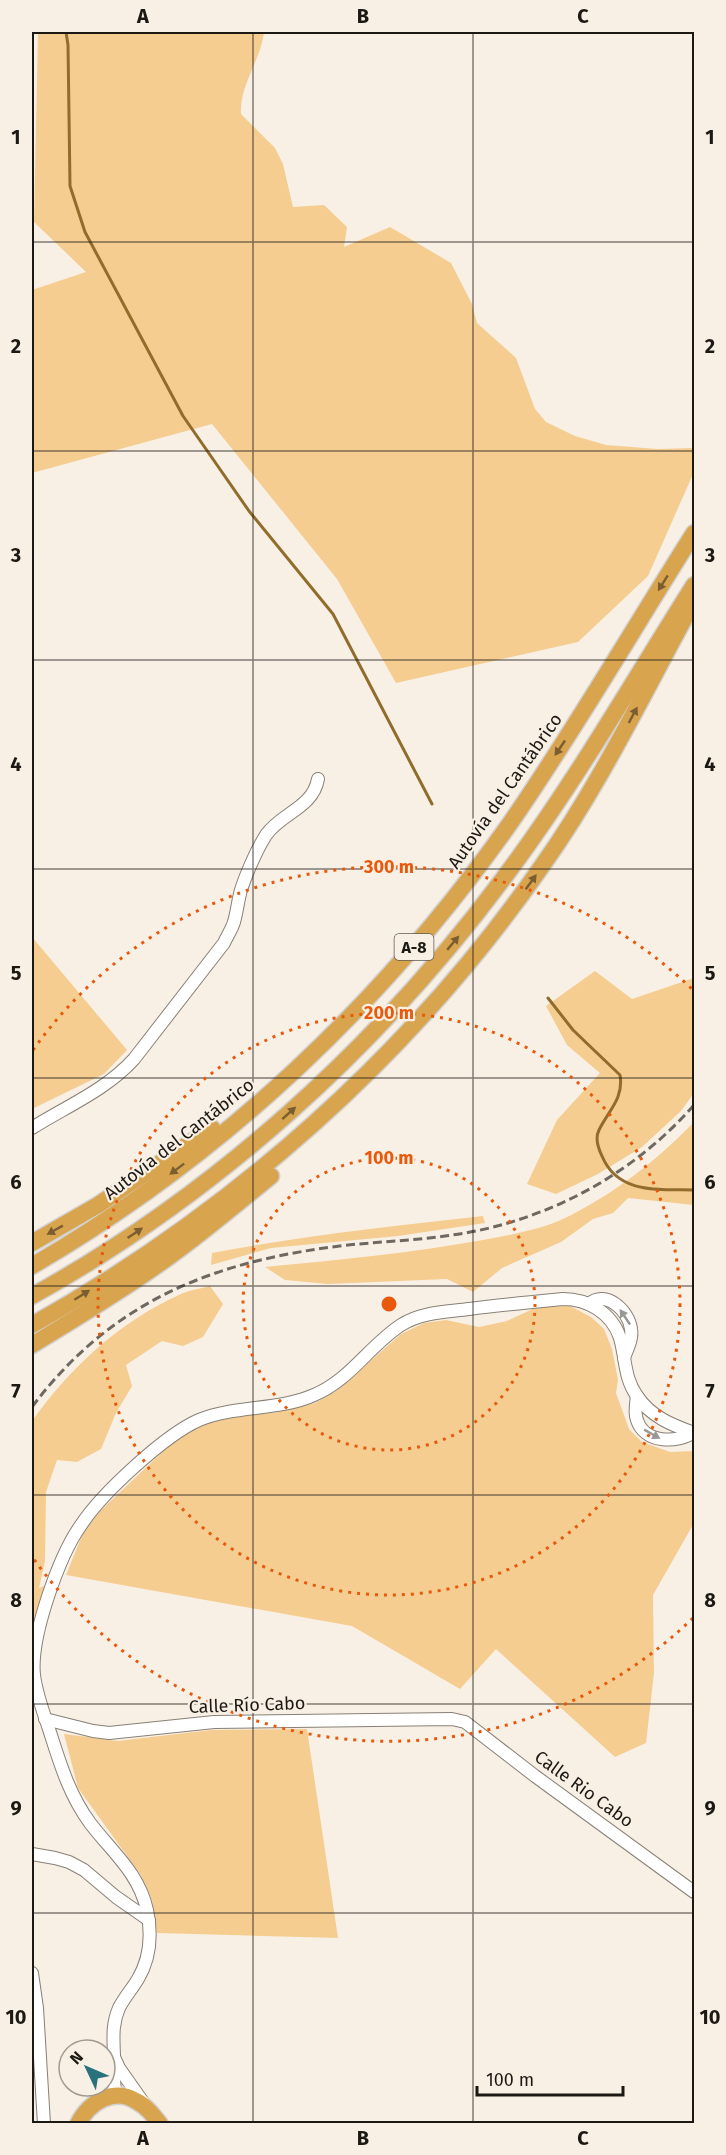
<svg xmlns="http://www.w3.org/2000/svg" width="726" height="2155" font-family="'Fira Sans',sans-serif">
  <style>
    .green { fill: #f5cd91 }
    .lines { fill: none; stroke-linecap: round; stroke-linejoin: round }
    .stream { stroke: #916c2b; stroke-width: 3 }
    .minor-casing { stroke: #888076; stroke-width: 14 }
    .highway-casing { stroke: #d2d1d0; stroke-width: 19 }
    .minor { stroke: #fff; stroke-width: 12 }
    .highway { stroke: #d9a44e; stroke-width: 16 }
    .rail { stroke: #6d6861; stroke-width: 3; stroke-dasharray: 9 4.5; stroke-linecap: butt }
    .oneway { fill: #7a5e32 }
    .oneway2 { fill: #999896 }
    .grid { fill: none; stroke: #1c1915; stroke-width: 1.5; stroke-opacity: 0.55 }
    .ring { fill: none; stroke: #e8590c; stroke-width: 3; stroke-dasharray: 3 6 }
    .labels { text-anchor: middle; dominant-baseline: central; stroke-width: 4.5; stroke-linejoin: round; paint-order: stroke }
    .shield { fill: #f8f0e4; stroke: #5e5a53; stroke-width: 1.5 }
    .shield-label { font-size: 16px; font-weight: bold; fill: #1c1915 }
    .street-label { font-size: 18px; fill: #1c1915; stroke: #f8f0e4 }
    .centre { fill: #e8590c; stroke: #f8f0e4; stroke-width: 3 }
    .ring-label { font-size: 18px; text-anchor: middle; font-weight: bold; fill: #e8590c; stroke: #f8f0e4; stroke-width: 4.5; stroke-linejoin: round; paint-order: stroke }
    .neatline { fill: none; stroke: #1c1915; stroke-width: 2 }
    .grid-label { font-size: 20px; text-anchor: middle; font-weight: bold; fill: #1c1915 }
  </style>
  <rect width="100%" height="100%" fill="#f8f0e4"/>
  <!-- green -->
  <g class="green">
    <path d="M38 32H264C261 60 239 86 241 114L275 148 283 164 293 207 324 205 347 227 344 247 390 227 451 263 472 304 477 323 516 358 535 409 546 422 575 436 606 445 657 449 694 448V472L648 576 578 642 396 683 337 579 212 424 32 473V290L86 272 34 222Z"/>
    <path d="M32 937 127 1050 104 1074 32 1109Z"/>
    <path d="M595 971 632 999 694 978V1093L681 1111 642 1147 598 1174 556 1194 527 1184 557 1120 600 1073 567 1045 546 1006Z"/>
    <path d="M694 1122V1205L628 1198 613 1213 593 1219 561 1242 502 1268 473 1292 447 1279 328 1284 285 1280 265 1267C338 1260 411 1253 483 1240 509 1235 539 1230 563 1219 613 1195 655 1162 694 1122Z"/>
    <path d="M483 1216 485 1223 398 1236 271 1248 211 1265 212 1253C302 1236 392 1226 483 1216Z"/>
    <path d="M210 1286 223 1304 203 1337 183 1346 162 1341 126 1365 132 1386 116 1413 101 1449 77 1462 57 1460 46 1492 45 1561 39 1588 49 1584 32 1638V1421C70 1368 119 1322 179 1295 188 1290 200 1289 210 1286Z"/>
    <path d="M570 1306 591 1317 604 1329 612 1349 618 1380 616 1393 629 1429 642 1442 670 1452 694 1451V1523L653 1595 654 1673 646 1743 615 1757 496 1649 460 1689 352 1626 66 1575 83 1533 99 1512 174 1441 208 1423 235 1417 278 1412 315 1403 336 1391 401 1334 424 1323 446 1320 479 1327 507 1321 537 1307Z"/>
    <path d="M307 1729 338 1938 157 1933 152 1900 140 1874 78 1788 64 1734 118 1741 211 1730Z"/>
  </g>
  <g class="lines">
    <!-- stream -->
    <g class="stream">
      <path d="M66 32 68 45 70 186 85 232 183 416 249 511 333 614 432 804"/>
      <path d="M548 998 573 1030 620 1075C624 1099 608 1111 599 1130 595 1138 598 1148 602 1156 618 1195 660 1189 694 1190"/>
    </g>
    <defs>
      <g id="minor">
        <path d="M32 1128C67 1106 106 1090 134 1059L224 943C227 936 232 929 234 922 237 912 238 900 241 890 246 874 257 849 266 835 281 813 313 808 318 779"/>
        <path d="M589 1304C606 1289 629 1311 631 1329 633 1339 627 1349 624 1358"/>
        <path d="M637 1396C636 1404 634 1413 637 1420 644 1443 677 1444 694 1432"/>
        <path d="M45 1719 93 1731 109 1733 214 1722 452 1719 465 1722 535 1776 694 1892"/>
        <path d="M32 1854 55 1858 69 1862 84 1870 116 1897 149 1920"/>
        <path d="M32 1973 37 2008 44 2124"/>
        <path d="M114 2057 119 2068 145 2105"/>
        <path d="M116 2095C113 2083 114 2073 114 2060 114 2042 111 2026 119 2008 124 1998 132 1989 138 1979 151 1957 152 1934 147 1910 139 1873 112 1852 90 1823 68 1793 59 1760 48 1726 42 1709 36 1692 34 1675 30 1637 59 1556 81 1525 102 1493 165 1435 199 1420 236 1405 278 1411 314 1395 350 1380 369 1346 401 1325 421 1312 446 1312 469 1309 500 1305 532 1302 563 1299 588 1299 612 1313 620 1338 626 1359 624 1378 637 1396 651 1417 672 1425 694 1433"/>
      </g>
      <g id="highway">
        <path d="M32 1243 98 1205 212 1128"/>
        <path d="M32 1266C223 1155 384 1002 511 822 576 728 633 629 694 533"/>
        <path d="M32 1296C216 1194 377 1048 503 879 573 786 632 683 694 585"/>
        <path d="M32 1325C233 1212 410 1056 542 866 601 783 645 690 694 601"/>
        <path d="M32 1345C75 1319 118 1293 159 1264 198 1237 234 1206 271 1176"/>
        <path d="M78 2124C89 2102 114 2087 136 2101 146 2106 153 2115 160 2124"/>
      </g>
    </defs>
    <!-- minor casing -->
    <use href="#minor" class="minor-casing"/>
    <!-- highway casing -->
    <use href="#highway" class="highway-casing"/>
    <!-- minor -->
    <use href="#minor" class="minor"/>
    <!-- highway -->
    <use href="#highway" class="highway"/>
    <!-- rail -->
    <path class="rail" d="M32 1407C113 1299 217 1260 348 1245 399 1240 451 1239 501 1225 577 1204 643 1163 694 1105"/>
  </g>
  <!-- one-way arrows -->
  <defs><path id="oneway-solid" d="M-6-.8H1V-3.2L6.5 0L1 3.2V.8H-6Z" transform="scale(1.5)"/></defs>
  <g class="oneway">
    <use href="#oneway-solid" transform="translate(663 583) rotate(122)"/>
    <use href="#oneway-solid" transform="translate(633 715) rotate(-62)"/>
    <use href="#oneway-solid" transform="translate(560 748) rotate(124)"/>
    <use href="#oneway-solid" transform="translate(531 882) rotate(-54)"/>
    <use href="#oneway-solid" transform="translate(453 943) rotate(-50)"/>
    <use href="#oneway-solid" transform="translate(289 1113) rotate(-42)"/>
    <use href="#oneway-solid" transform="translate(177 1169) rotate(143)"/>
    <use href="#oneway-solid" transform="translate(55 1230) rotate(151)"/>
    <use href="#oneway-solid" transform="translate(135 1233) rotate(-34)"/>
    <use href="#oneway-solid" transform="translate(82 1295) rotate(-32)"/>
  </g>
  <g class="oneway2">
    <use href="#oneway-solid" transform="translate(625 1317) rotate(-124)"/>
    <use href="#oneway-solid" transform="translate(652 1434) rotate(29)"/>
  </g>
  <!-- grid -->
  <path class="grid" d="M253 32V2124M473 32V2124M32 242H694M32 451H694M32 660H694M32 869H694M32 1078H694M32 1286H694M32 1495H694M32 1704H694M32 1913H694"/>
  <!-- distance rings -->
  <g class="ring">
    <circle cx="389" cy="1304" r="146"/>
    <circle cx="389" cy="1304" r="291"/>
    <path d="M693 1618A437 437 0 0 1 33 1558M33 1050A437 437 0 0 1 693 990"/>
  </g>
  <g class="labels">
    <!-- shield labels -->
    <rect class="shield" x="394.5" y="934" width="39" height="26" rx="4.5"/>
    <g class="shield-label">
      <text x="414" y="947">A-8</text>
    </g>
    <!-- street labels -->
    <g class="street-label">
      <text transform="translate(505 791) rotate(-55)">Autovía del Cantábrico</text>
      <text transform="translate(179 1139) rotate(-38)">Autovía del Cantábrico</text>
      <text transform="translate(247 1705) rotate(-2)">Calle Río Cabo</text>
      <text transform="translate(584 1789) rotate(36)">Calle Rio Cabo</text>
    </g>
  </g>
  <circle cx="389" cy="1304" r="9" class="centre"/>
  <g class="ring-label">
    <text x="389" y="873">300 m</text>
    <text x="389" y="1019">200 m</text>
    <text x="389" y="1164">100 m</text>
  </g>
  <!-- border -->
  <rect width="726" height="2155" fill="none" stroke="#f8f0e4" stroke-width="66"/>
  <!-- north arrow -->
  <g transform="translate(87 2068) rotate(314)"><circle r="28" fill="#f8f0e4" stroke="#a09a91" stroke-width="1.5"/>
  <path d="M0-4.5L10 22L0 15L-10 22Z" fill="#29717c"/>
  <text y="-9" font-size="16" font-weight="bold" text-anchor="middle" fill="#1c1915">N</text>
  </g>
  <!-- scale -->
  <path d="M477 2086v9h146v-9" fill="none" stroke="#1c1915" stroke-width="3"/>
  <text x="486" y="2086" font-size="18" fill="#1c1915" stroke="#f8f0e4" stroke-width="4.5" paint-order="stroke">100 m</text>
  <rect x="33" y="33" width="660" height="2089" class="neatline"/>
  <g class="grid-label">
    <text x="143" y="23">A</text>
    <text x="363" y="23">B</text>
    <text x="583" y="23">C</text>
    <text x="16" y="144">1</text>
    <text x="710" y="144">1</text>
    <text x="16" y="353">2</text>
    <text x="710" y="353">2</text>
    <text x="16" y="562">3</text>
    <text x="710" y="562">3</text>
    <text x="16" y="771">4</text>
    <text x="710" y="771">4</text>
    <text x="16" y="980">5</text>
    <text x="710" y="980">5</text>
    <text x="16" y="1189">6</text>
    <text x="710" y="1189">6</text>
    <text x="16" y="1398">7</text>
    <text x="710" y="1398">7</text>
    <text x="16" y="1607">8</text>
    <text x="710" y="1607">8</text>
    <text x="16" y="1815">9</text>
    <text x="710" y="1815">9</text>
    <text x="16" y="2024">10</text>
    <text x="710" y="2024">10</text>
    <text x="143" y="2145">A</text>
    <text x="363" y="2145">B</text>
    <text x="583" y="2145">C</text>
  </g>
</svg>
